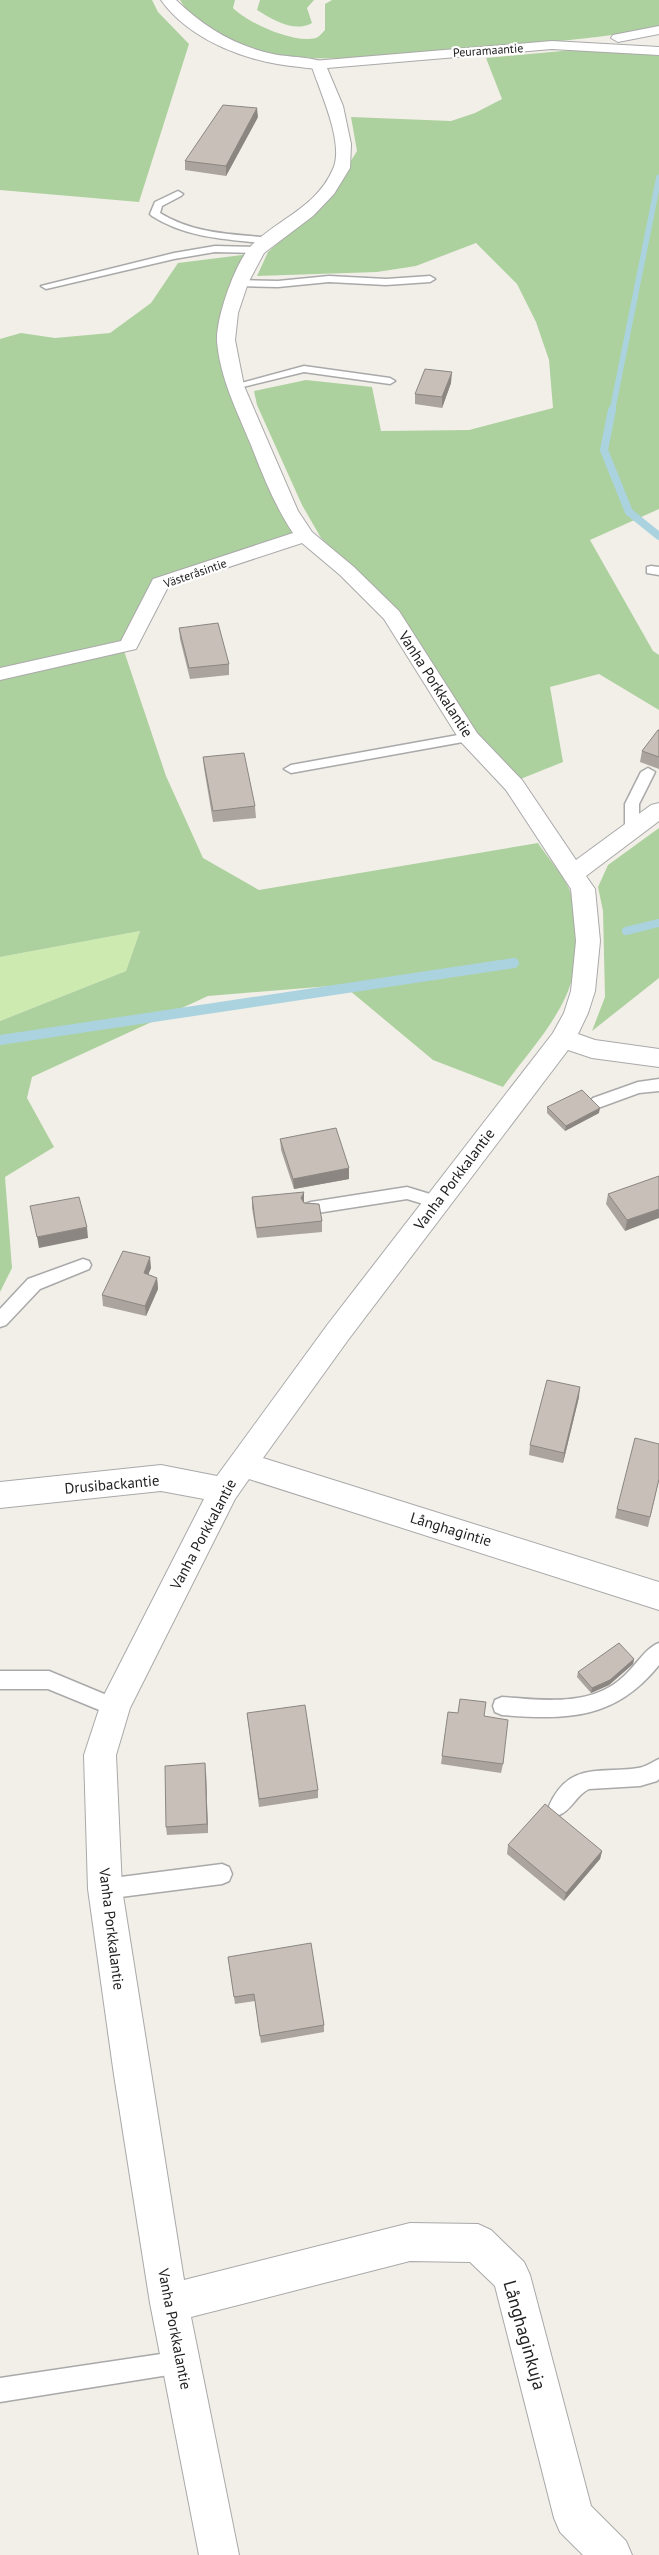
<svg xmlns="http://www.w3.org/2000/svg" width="659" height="2555" font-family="'PT Sans',sans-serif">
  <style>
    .grass { fill: #cdebb0 }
    .forest { fill: #add19e }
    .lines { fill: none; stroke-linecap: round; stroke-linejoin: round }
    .stream-far2 { stroke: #aad3df; stroke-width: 5.5 }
    .stream-far1 { stroke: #aad3df; stroke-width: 8 }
    .stream { stroke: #aad3df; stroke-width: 10 }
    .service-casing { stroke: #a9a9a9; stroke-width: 3 }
    .minor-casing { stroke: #a9a9a9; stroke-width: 2 }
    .tertiary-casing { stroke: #a9a9a9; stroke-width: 2 }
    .service { fill: #fff; fill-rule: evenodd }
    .minor { fill: #fff; fill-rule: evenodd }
    .tertiary { fill: #fff; fill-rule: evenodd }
    .wall { fill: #aba49e }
    .shaded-wall { fill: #8b8681 }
    .building { fill: #c7bfb8; stroke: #8b8681 }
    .labels { text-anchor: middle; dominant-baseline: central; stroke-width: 4.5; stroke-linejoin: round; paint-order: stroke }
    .far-street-label { font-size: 12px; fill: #222; stroke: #fff }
    .street-label { font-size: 15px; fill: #222; stroke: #fff }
    .near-street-label { font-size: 18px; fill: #222; stroke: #fff }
  </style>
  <rect width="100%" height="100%" fill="#f2efe9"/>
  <!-- grass -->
  <path class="grass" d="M140 931 126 971 0 1021V957Z"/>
  <!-- forest -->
  <g class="forest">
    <path d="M0 0H152L158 12 189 44 139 202 0 190Z"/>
    <path d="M180 0H235L233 8C248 23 294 44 316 38 319 37 322 33 325 30V4L332 0H659V27C602 39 544 42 486 47 405 54 230 86 180 0Z"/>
    <path d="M260 0H314L307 8 312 23C294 33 273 20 257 10Z"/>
    <path d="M573 50 623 51 659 56V509L590 540 653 651 659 655V710L599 674 550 687 563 762 518 780 467 722 397 613 321 538 302 505 257 405 254 391 306 380 372 387 381 431 469 430 553 408 549 360 536 322 517 284 476 243 416 266 377 272 257 276 268 252 327 200 357 151 351 117 451 121 475 113 502 99 486 58Z"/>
    <path d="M250 254 221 321 295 535 155 580 122 642 0 670V339L21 333 55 338 110 333 151 303 178 263Z"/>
    <path d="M123 648 166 776 203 858 259 890 538 843C547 857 567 879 571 894 580 924 579 967 566 996 551 1029 524 1058 503 1087L433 1060 343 985 208 996 32 1077 27 1098 54 1147 5 1177 12 1268 0 1292V1021L126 971 140 931 0 957V676Z"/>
    <path d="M659 828V978L592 1031 605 997 603 911 598 887 608 865Z"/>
  </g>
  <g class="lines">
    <!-- stream-far2 -->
    <path class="stream-far2" d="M612 412 659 177"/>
    <!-- stream-far1 -->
    <g class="stream-far1">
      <path d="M612 410 604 450 629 512 659 536"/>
      <path d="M626 931 659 923"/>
    </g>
    <!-- stream -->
    <path class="stream" d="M0 1040 514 963"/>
    <defs>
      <g id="service">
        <path d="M178 191 183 194 181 196 162 206 160 213C191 232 225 234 261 237L266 240 261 243C222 239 185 237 152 216L150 214 155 202Z"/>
        <path d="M215 246 257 247 262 250 257 253 215 252 174 259 46 289 41 286 174 253Z"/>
        <path d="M329 276 386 279 430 276 435 279 430 282 386 285 329 282 278 287 239 286 234 283 239 280 278 281Z"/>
        <path d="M304 366 390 378 395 381 390 384 304 372 235 389 230 386Z"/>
        <path d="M651 566 659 567V575L647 573V567Z"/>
        <path d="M469 733 475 737 474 740 291 773 284 769 291 765Z"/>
        <path d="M648 768 655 772 639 804V832L632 836 625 832V804L641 772Z"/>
        <path d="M659 1079V1091L639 1093 598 1108 593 1106 590 1102 593 1098 638 1082Z"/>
        <path d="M407 1187 443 1198 445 1202 443 1206 437 1208 407 1199 311 1214 305 1212 303 1208 305 1204 311 1202Z"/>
        <path d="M83 1259 89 1261 91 1265 89 1269 40 1289 6 1325 0 1327V1309L28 1279Z"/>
        <path d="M659 1643V1665C615 1720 567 1720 502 1715L495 1712 493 1706 495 1700 502 1697C543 1700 591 1707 623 1677 635 1667 645 1648 659 1643Z"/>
        <path d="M0 1671H49L121 1701 123 1707 121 1713 114 1716 48 1689H0Z"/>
        <path d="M659 1759V1779L657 1781 640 1786 589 1789C576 1795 572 1810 559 1815L552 1813 549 1806C569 1761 600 1774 638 1768 646 1767 652 1762 659 1759Z"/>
        <path d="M222 1864 229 1867 232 1874 229 1881 222 1884 105 1899 98 1896 95 1889 98 1882 105 1879Z"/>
        <path d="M181 2351 189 2354 192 2362 189 2370 181 2373 0 2402V2378Z"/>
      </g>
      <g id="minor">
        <path d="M659 26V34L618 42 611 38 613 35Z"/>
        <path d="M552 41 659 47V55L552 49 327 68 343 106 351 144 350 168 334 194 313 216 264 253 248 283 238 313 235 340 244 386 298 511 312 532 354 567 399 611 477 733 522 780 576 860 651 805 659 803V821L586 876 595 889 600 941 595 991 588 1013 578 1034 595 1040 659 1049V1067L592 1058 568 1050 348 1340 263 1458 659 1582V1610L249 1479 235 1499 130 1708 116 1755 122 1889 184 2280 410 2223 478 2224 491 2230 524 2262 530 2275 591 2506 626 2541 632 2555H583L560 2532 554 2518 495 2286 470 2262 410 2261 191 2317 239 2555H199L150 2303 114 2075 88 1889 84 1755 103 1697 204 1499 161 1491 0 1508V1482L161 1465 217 1476 328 1324 553 1033 564 1013 571 991 576 941 571 889 506 790 461 742 384 619 340 575 302 543 168 587 136 649 0 680V668L121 641 153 579 293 533C275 506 263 476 251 445 237 411 220 378 217 341 216 318 235 263 251 246 278 219 317 207 333 169 345 143 319 90 311 64L313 61Z"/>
      </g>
      <path id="tertiary" d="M161 0H176C204 27 235 46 273 54 284 57 320 57 325 64 320 71 308 68 300 67 251 63 191 42 161 0Z"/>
    </defs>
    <!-- service casing -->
    <use href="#service" class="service-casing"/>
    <!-- minor casing -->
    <use href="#minor" class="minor-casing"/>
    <!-- tertiary casing -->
    <use href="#tertiary" class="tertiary-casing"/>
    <!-- service -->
    <use href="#service" class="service"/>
    <!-- minor -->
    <use href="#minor" class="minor"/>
    <!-- tertiary -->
    <use href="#tertiary" class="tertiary"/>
  </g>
  <!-- wall -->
  <g class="wall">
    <path d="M258 117 226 176 185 170V161Z"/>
    <path d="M451 383 442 408 415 404V394Z"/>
    <path d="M179 628 229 664V675L190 679 180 639Z"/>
    <path d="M659 730V769L640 762 642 751Z"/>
    <path d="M203 757 255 806 256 818 213 822 204 768Z"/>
    <path d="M547 1107 599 1113 565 1131 547 1113Z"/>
    <path d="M280 1139 349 1179 294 1189 281 1150Z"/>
    <path d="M659 1176 625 1231 606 1204 608 1194Z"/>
    <path d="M252 1197 304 1203 322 1221V1232L257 1238 252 1208Z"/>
    <path d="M151 1268 148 1274 157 1278 158 1289 146 1316 103 1306 102 1295Z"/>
    <path d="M579 1397 563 1463 529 1455 530 1445Z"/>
    <path d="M659 1480 648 1527 615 1518 617 1509Z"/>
    <path d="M634 1659 633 1664 609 1685 591 1693 577 1677 578 1672Z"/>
    <path d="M448 1712 484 1716 503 1764 501 1773 441 1764Z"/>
    <path d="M247 1713 318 1790V1798L259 1807Z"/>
    <path d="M206 1772 208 1833 167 1835 166 1827Z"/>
    <path d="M508 1845 602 1851 600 1859 564 1901 507 1854Z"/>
    <path d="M228 1957 324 2025V2032L261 2043 255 2001 235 2004Z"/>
  </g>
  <!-- shaded-wall -->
  <g class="shaded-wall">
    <path d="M257 108 258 117 226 176V166Z"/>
    <path d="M452 372 451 383 442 408V397Z"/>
    <path d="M600 1108 599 1113 565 1131 566 1126Z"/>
    <path d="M349 1168V1179L294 1189 293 1179Z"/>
    <path d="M304 1192V1203L301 1198Z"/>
    <path d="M659 1209V1218L625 1231 627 1220Z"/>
    <path d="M87 1227 88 1238 39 1248 37 1237Z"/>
    <path d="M150 1257 151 1268 145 1283 144 1273Z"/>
    <path d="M157 1278 158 1289 146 1316 145 1306Z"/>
    <path d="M580 1387 579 1397 563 1463 564 1453Z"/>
    <path d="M634 1659 633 1664 609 1685 591 1693 592 1688Z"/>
    <path d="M205 1763 206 1772 208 1833 207 1824Z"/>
    <path d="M602 1851 600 1859 564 1901 566 1893Z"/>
  </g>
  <!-- building -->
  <g class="building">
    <path d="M223 105 257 108 226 166 185 161Z"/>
    <path d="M425 369 452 372 442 397 415 394Z"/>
    <path d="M218 623 229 664 189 668 179 628Z"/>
    <path d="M658 730H659V757L642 751Z"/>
    <path d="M244 753 255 806 213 811 203 757Z"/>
    <path d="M582 1090 600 1108 566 1126 547 1107Z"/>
    <path d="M336 1128 349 1168 293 1179 280 1139Z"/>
    <path d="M659 1176V1209L627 1220 608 1194Z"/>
    <path d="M304 1192 301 1198 304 1203 319 1204 322 1221 256 1228 252 1197Z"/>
    <path d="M79 1197 87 1227 37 1237 30 1206Z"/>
    <path d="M123 1251 150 1257 144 1273 157 1278 145 1306 102 1295Z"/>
    <path d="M547 1380 580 1387 564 1453 530 1445Z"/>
    <path d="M635 1438 659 1444V1479L650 1517 617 1509Z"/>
    <path d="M619 1643 634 1659 610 1680 592 1688 578 1672Z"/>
    <path d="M460 1699 486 1702 484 1716 508 1720 503 1764 442 1756 448 1712 458 1713Z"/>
    <path d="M305 1705 318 1790 259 1799 247 1713Z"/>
    <path d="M205 1763 207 1824 166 1827 165 1766Z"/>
    <path d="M545 1804 602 1851 566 1893 508 1845Z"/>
    <path d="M311 1943 324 2025 260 2036 254 1994 234 1997 228 1957Z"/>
  </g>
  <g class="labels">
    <!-- far-street labels -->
    <g class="far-street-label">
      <text transform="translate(488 50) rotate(-4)">Peuramaantie</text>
      <text transform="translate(195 573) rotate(-19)">Västeråsintie</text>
    </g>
    <!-- street labels -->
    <g class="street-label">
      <text transform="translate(436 684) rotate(57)">Vanha Porkkalantie</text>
      <text transform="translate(454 1179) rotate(-53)">Vanha Porkkalantie</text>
      <text transform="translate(112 1484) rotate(-5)">Drusibackantie</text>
      <text transform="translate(451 1529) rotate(17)">Långhagintie</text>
      <text transform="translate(203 1534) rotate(-62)">Vanha Porkkalantie</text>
      <text transform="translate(112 1929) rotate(83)">Vanha Porkkalantie</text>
      <text transform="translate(175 2329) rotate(79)">Vanha Porkkalantie</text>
    </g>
    <!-- near-street labels -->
    <g class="near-street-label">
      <text transform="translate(525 2335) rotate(74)">Långhaginkuja</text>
    </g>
  </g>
</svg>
